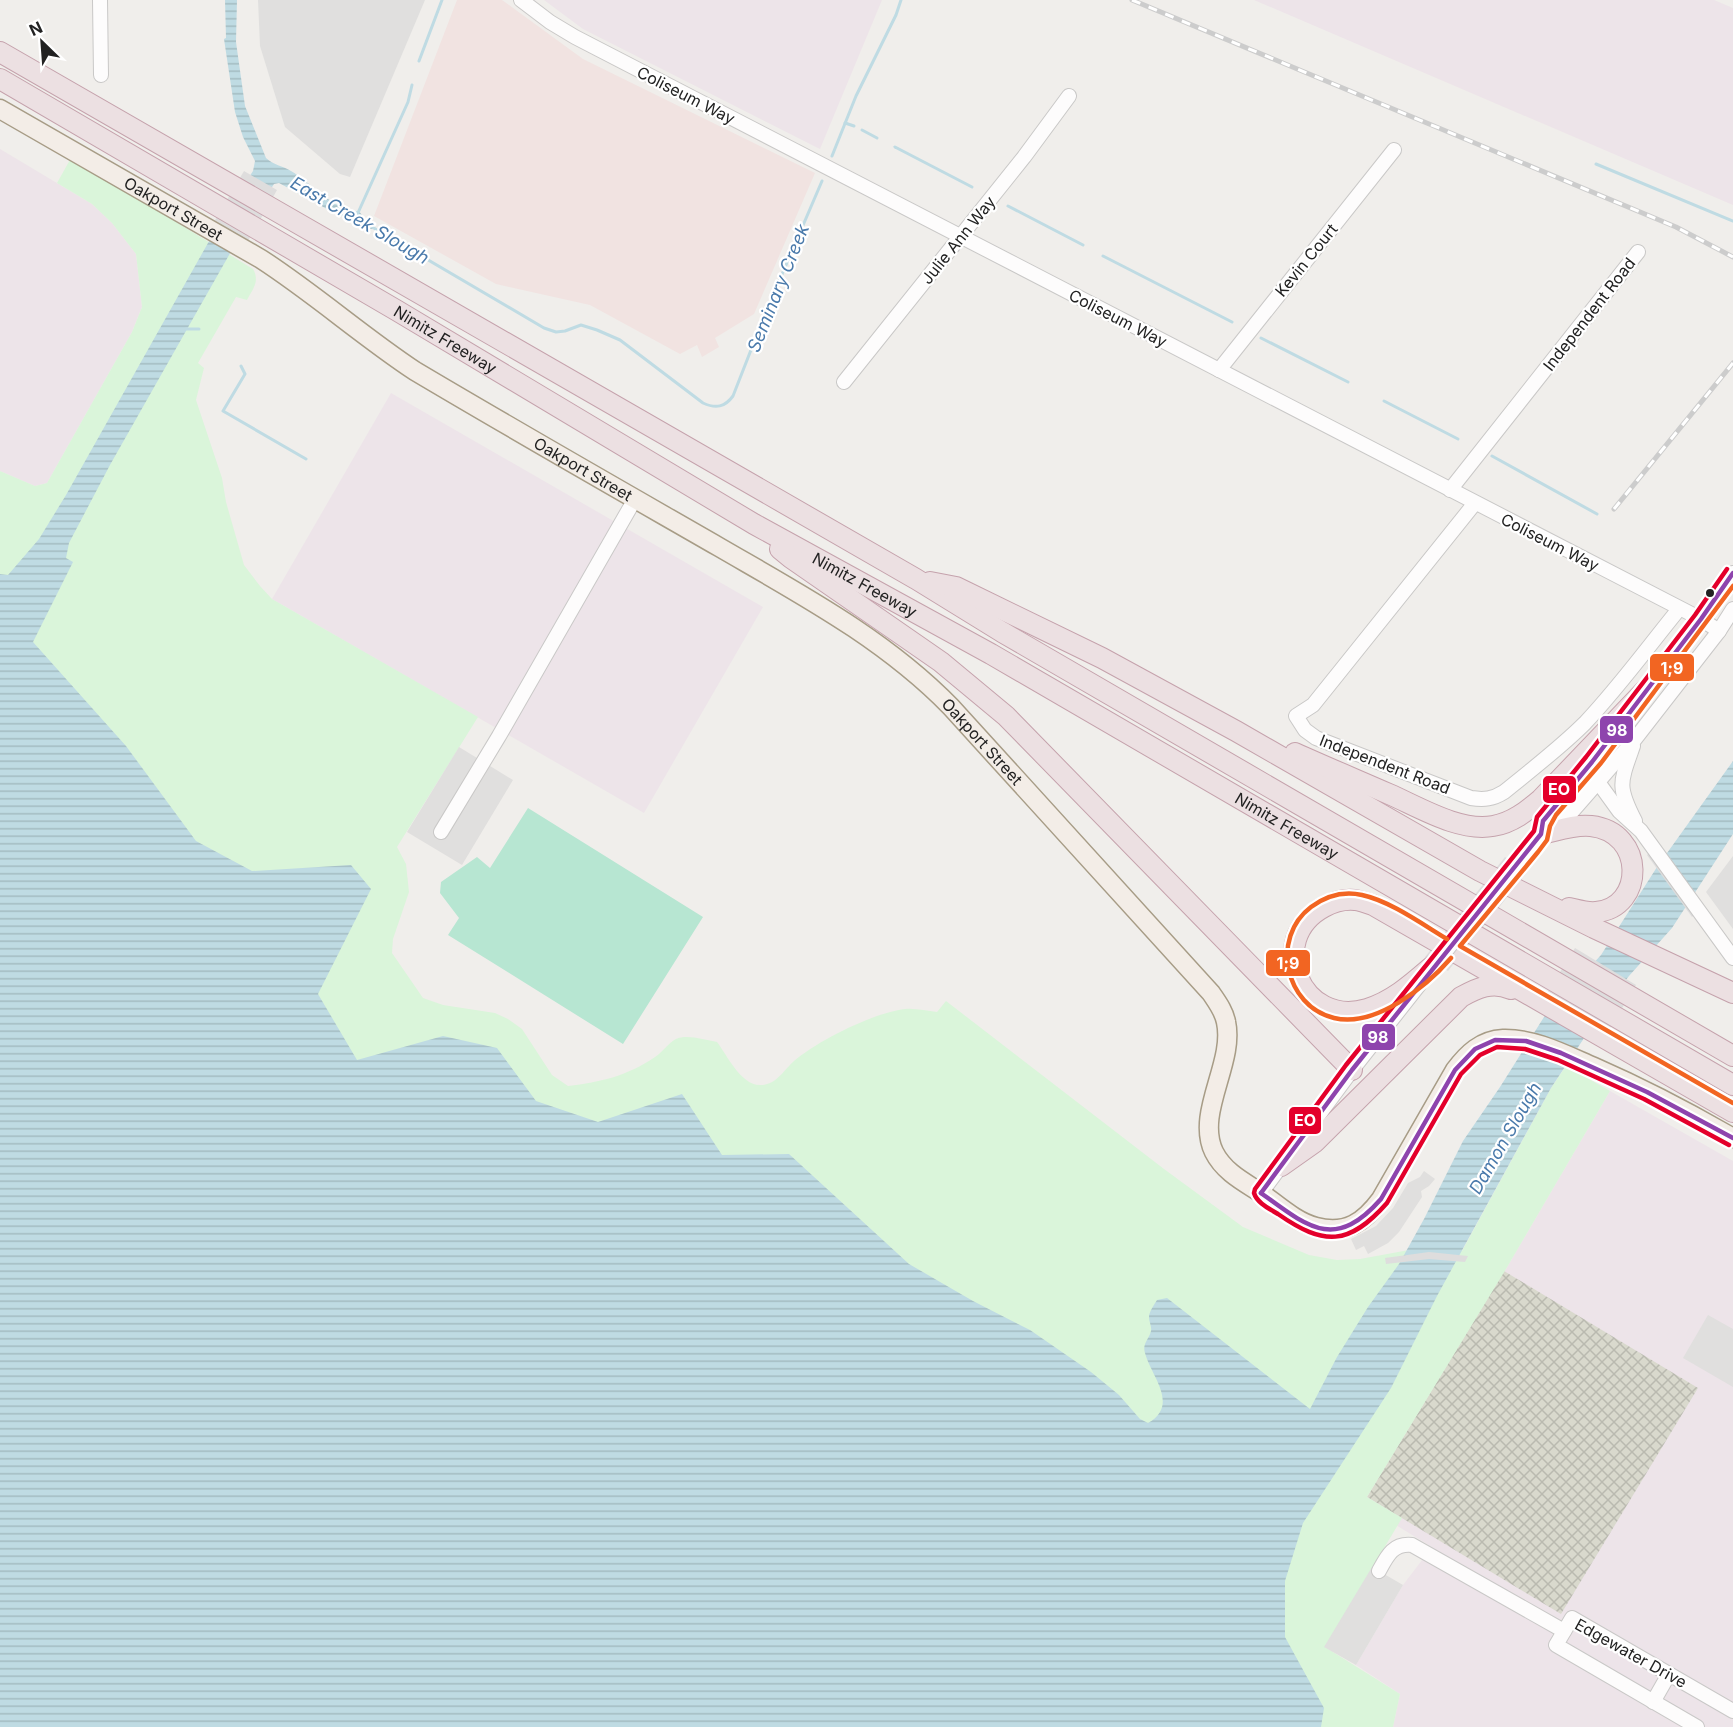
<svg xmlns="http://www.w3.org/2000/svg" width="1733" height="1727" font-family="Inter,sans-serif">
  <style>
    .commercial { fill: #f1e3e1 }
    .industrial { fill: #ede4e9 }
    .construction { fill: url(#construction-cross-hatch) }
    .park { fill: #daf5da }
    .pitch { fill: #b7e6d2 }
    .parking { fill: #e0dfde }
    .water { fill: url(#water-rules) }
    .pier { fill: #dedddd }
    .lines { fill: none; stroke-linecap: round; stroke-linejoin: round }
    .stream { stroke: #bfdbe3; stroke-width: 3 }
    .minor-casing { stroke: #c9c8c7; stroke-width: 16 }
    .major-casing { stroke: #a79c86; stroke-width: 21 }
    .highway-casing { stroke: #c5a2ac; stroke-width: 22 }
    .minor { stroke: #fdfcfc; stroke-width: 14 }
    .major { stroke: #f3ede7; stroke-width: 18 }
    .highway { stroke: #ece0e2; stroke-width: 20 }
    .rail-casing { stroke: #ccc; stroke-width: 5 }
    .rail { stroke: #fff; stroke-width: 3; stroke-dasharray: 9; stroke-linecap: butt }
    .minor-bridge-casing { stroke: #c9c8c7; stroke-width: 16; stroke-linecap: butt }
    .minor-bridge { stroke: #fdfcfc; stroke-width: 14 }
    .bus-1-casing { stroke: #fff; stroke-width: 9 }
    .bus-2-casing { stroke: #fff; stroke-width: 9 }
    .bus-3-casing { stroke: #fff; stroke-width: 9 }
    .bus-1 { stroke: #8e44ad; stroke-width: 4.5 }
    .bus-2 { stroke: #e4002b; stroke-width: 4.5 }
    .bus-3 { stroke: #f26522; stroke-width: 4.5 }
    .bus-dot { fill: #222; stroke: #fff; stroke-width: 2 }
    .labels { text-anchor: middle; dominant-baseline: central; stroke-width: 4.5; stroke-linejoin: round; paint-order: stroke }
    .street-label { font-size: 16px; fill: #222; stroke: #fff }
    .water-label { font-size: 18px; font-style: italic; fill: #4a7aab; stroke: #fff }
    .line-badge { stroke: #fff; stroke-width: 2 }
    .badge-label { font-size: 16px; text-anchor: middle; font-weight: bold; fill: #fff }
  </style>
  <defs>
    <pattern id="construction-cross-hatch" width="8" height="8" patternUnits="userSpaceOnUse" patternTransform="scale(1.5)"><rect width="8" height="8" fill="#d9d9cd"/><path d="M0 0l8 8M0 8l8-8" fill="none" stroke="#babab0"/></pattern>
    <pattern id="water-rules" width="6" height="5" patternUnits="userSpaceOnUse" patternTransform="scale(1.5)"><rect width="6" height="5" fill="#bfdbe3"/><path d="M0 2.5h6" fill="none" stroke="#a4bcc2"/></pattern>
  </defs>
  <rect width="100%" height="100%" fill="#f0eeeb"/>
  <!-- commercial -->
  <path class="commercial" d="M457 0H502L583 59 815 173 754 314 715 338 719 347 702 357 697 345 680 354 590 305 496 284 374 216Z"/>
  <!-- industrial -->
  <g class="industrial">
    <path d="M544 0H882L820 149 583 29Z"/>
    <path d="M1254 0H1714L1733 8V205Z"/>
    <path d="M0 149 92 204 112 223 136 254 142 307 132 332 47 483 35 486 0 471Z"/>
    <path d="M391 393 763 607 644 813 272 599Z"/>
    <path d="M1610 1091 1733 1161V1727H1393L1400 1694 1356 1665 1403 1585 1432 1547 1353 1499 1506 1269Z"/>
  </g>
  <!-- construction -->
  <path class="construction" d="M1504 1271 1698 1388 1561 1614 1367 1497Z"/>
  <!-- park -->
  <path class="park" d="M71 158 253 269C260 281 253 289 247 300L236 297 198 363 204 368 196 400 222 478 226 502 244 565 260 586 272 599 478 717 397 847 406 864 409 892 393 939 392 953 423 998 443 1005 495 1013 508 1019 522 1029 552 1075 568 1086C601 1082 627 1076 655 1057 662 1053 668 1043 676 1039 687 1034 705 1040 717 1042 727 1055 741 1086 761 1085 776 1085 784 1070 794 1061 819 1040 873 1013 905 1009 915 1008 927 1011 937 1012L946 1001 1164 1169 1243 1227 1309 1255 1337 1260 1360 1259 1420 1248 1462 1251 1551 1088 1566 1066 1610 1091 1506 1269 1367 1497 1402 1518 1325 1647 1400 1694 1393 1727H0V471L35 486 47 483 132 332 142 307 136 254 112 223 92 204 57 183Z"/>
  <!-- pitch -->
  <path class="pitch" d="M528 808 703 917 623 1044 448 935 459 918 440 893 441 882 477 857 490 868Z"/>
  <!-- parking -->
  <g class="parking">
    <path d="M258 0H425L350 177 340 174 285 127 260 46Z"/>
    <path d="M459 747 513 780 462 865 407 832Z"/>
    <path d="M1733 856V929L1706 892Z"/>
    <path d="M1424 1171 1435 1179 1429 1186 1421 1191 1422 1197 1399 1232 1388 1243 1368 1254 1364 1246 1356 1250 1351 1239 1376 1226 1393 1208 1408 1183 1420 1177Z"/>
    <path d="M1708 1315 1733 1329V1387L1683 1358Z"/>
    <path d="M1372 1567 1403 1585 1356 1665 1324 1647Z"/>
  </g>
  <!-- water -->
  <path class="water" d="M225 0H237L236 42 245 106 266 158C273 165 283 166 291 171 309 181 338 214 359 211 364 219 371 221 375 229H369L327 209 279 183 274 184 237 241 110 465 69 543 66 558 73 562 33 642 126 746 196 841 252 871 351 865 371 889 318 994 357 1060 443 1036 497 1048 536 1101 598 1122 682 1094 722 1155 789 1154 909 1264 973 1301 1030 1330 1091 1372 1119 1395 1140 1419 1148 1423C1180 1405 1151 1376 1145 1353 1142 1344 1149 1339 1151 1331 1152 1327 1149 1322 1149 1317 1149 1312 1154 1305 1157 1300L1167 1298 1310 1409 1337 1357 1368 1307 1399 1264 1424 1219 1463 1141 1500 1087 1544 1017 1601 955 1657 867 1733 761V834L1672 928 1629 976 1602 1011 1551 1088 1437 1296 1391 1388 1303 1523 1285 1581V1637L1324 1708 1321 1727H0V574L8 575 39 539 66 495 217 227 253 171 255 161 243 137 235 112 224 39 226 38Z"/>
  <!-- pier -->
  <g class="pier">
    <path d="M244 171 277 190 248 241 214 222Z"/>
    <path d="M1657 844 1703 907 1692 917 1647 855Z"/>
    <path d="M1505 857 1528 871 1448 971 1425 957Z"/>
    <path d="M1575 948 1636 985 1609 1030 1547 993Z"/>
    <path d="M1429 1252 1468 1256 1465 1262 1429 1259 1386 1264 1385 1258Z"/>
  </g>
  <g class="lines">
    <!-- stream -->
    <g class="stream">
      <path d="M419 61 442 0"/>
      <path d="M845 123 854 126"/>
      <path d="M862 130 877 138"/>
      <path d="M895 147 972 187"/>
      <path d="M832 156 856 96 896 15 901 0"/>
      <path d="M1596 164 1733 221"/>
      <path d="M1008 206 1083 245"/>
      <path d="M357 215 408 102 412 85"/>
      <path d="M372 227 544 328 556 332 565 331 581 325 597 330 620 340 703 403C716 409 725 407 733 396L765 314 822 181"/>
      <path d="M1103 256 1232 322"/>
      <path d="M186 329H199"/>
      <path d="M1261 338 1348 382"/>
      <path d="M241 366 245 374 223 411 306 459"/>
      <path d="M1384 401 1458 439"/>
      <path d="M1492 456 1597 514"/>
    </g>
    <defs>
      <g id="minor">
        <path d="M100 0 101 75"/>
        <path d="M521 0 550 22 575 37 1701 619 1719 631"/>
        <path d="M1219 370 1394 150"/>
        <path d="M844 382 1024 157 1069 96"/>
        <path d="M1450 490 1638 252"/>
        <path d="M1475 503 1313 705 1296 716 1305 730 1316 738 1471 798C1484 800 1493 799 1504 792 1531 770 1560 748 1585 723 1619 687 1648 647 1679 609"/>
        <path d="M1647 689 1733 573"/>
        <path d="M1633 746C1620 783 1617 786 1635 821"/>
        <path d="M1593 778 1598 782 1619 811 1641 831 1733 958"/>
        <path d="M441 832 499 736 635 499"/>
        <path d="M1541 834 1543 821 1608 740"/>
        <path d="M1516 864 1541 834 1563 822 1598 782 1635 739 1719 631 1733 609"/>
        <path d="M1261 1193 1352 1070 1419 985"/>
        <path d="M1379 1571C1387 1556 1393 1543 1412 1545L1564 1631"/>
        <path d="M1653 1702 1669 1674"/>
        <path d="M1697 1727 1556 1645 1572 1618 1733 1711"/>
      </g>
      <g id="major">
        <path id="s1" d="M0 109 261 259C315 294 362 336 415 371 516 431 618 489 719 547 800 594 885 639 951 707L1211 993C1217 1002 1224 1011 1226 1022 1235 1063 1195 1113 1214 1152 1224 1172 1244 1182 1261 1193 1278 1205 1296 1222 1316 1227 1346 1235 1364 1222 1381 1199L1455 1070C1467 1054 1481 1040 1503 1039 1534 1038 1566 1055 1594 1067 1642 1088 1688 1112 1733 1138"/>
      </g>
      <g id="highway">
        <path d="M0 52 916 579 1002 632 1733 1056"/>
        <path id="s2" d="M0 79 396 310 754 524 991 654 1733 1085"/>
        <path d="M780 549 791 558 941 662 1006 716 1352 1070"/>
        <path d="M930 582 956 587 1102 658 1236 731 1480 871 1594 928 1733 993"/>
        <path d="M1295 753C1326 767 1357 780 1389 794 1419 807 1459 832 1493 826 1512 823 1527 811 1541 799L1652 683"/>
        <path d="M1541 834C1556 831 1575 824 1591 826 1646 832 1645 908 1596 912 1587 913 1578 910 1569 908"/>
        <path d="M1436 963C1415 981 1394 1001 1367 1009 1301 1029 1264 939 1324 907 1333 902 1344 899 1355 900 1361 901 1367 903 1373 905L1733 1112"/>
        <path d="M1281 1166 1315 1142 1461 997C1477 988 1492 981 1511 989"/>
      </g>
    </defs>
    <!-- minor casing -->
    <use href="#minor" class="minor-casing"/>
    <!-- major casing -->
    <use href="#major" class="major-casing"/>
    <!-- highway casing -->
    <use href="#highway" class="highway-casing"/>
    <!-- minor -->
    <use href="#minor" class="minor"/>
    <!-- major -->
    <use href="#major" class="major"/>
    <!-- highway -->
    <use href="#highway" class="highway"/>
    <defs>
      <g id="rail">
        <path d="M1132 0 1676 227 1733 257"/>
        <path d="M1614 509 1733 363"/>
      </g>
    </defs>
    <!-- rail casing -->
    <use href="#rail" class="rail-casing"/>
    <!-- rail -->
    <use href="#rail" class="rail"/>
    <defs>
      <path id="minor-bridge" d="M1436 963 1516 864"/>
    </defs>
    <!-- minor-bridge casing -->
    <use href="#minor-bridge" class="minor-bridge-casing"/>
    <!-- minor-bridge -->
    <use href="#minor-bridge" class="minor-bridge"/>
    <defs>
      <g id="bus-1">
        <path d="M1261 1193 1352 1070 1541 834 1543 821 1592 762 1701 619 1733 573"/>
        <path d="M1261 1193C1309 1228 1335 1251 1381 1199L1455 1070 1475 1049 1495 1040 1526 1041 1561 1053 1647 1092 1733 1138"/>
      </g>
      <path id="bus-2" d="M1727 569 1695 615 1586 757 1537 817 1534 831 1346 1065 1255 1189 1254 1193C1257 1203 1270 1209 1278 1214 1324 1246 1349 1246 1387 1203L1461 1074 1480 1055 1497 1047 1525 1049 1558 1060 1644 1099 1729 1145"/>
      <g id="bus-3">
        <path d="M1733 586 1601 763 1556 815 1550 826 1547 840 1538 852 1460 946 1733 1103"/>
        <path d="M1447 939C1422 924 1390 901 1362 895 1344 891 1326 896 1311 907 1270 938 1285 1006 1334 1018 1375 1028 1426 987 1451 958"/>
      </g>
    </defs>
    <!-- bus-1 casing -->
    <use href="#bus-1" class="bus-1-casing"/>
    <!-- bus-2 casing -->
    <use href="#bus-2" class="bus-2-casing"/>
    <!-- bus-3 casing -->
    <use href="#bus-3" class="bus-3-casing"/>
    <!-- bus-1 -->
    <use href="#bus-1" class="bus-1"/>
    <!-- bus-2 -->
    <use href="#bus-2" class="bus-2"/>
    <!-- bus-3 -->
    <use href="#bus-3" class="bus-3"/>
  </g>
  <!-- markers -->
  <circle class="bus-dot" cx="1710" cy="593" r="5"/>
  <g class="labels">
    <!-- street labels -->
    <g class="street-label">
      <text transform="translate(686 95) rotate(27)">Coliseum Way</text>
      <text stroke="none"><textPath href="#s1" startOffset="200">Oakport Street</textPath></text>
      <text transform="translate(958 240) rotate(-51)">Julie Ann Way</text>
      <text transform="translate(1306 260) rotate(-51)">Kevin Court</text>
      <text transform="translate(1589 314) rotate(-52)">Independent Road</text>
      <text transform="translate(1118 318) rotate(27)">Coliseum Way</text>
      <text stroke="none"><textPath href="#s2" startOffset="516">Nimitz Freeway</textPath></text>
      <text stroke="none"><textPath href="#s1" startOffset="686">Oakport Street</textPath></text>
      <text transform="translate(1550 542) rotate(27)">Coliseum Way</text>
      <text stroke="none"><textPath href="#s2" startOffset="1002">Nimitz Freeway</textPath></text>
      <text stroke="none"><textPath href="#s1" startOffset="1172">Oakport Street</textPath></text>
      <text transform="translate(1385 764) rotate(21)">Independent Road</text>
      <text stroke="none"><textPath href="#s2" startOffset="1488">Nimitz Freeway</textPath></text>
      <text transform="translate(1631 1653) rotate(29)">Edgewater Drive</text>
    </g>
    <!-- water labels -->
    <g class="water-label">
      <text transform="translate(360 220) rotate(30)">East Creek Slough</text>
      <text transform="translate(778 288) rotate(-68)">Seminary Creek</text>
      <text transform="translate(1505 1138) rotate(-60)">Damon Slough</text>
    </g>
  </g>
  <g class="line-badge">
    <rect x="1649" y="653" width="46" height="29" rx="6" fill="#f26522"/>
    <rect x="1599" y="715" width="35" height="29" rx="6" fill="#8e44ad"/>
    <rect x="1542" y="775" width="35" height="29" rx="6" fill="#e4002b"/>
    <rect x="1265" y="949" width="46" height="28" rx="6" fill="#f26522"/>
    <rect x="1361" y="1023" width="35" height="28" rx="6" fill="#8e44ad"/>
    <rect x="1288" y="1106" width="34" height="29" rx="6" fill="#e4002b"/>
  </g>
  <g class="badge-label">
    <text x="1672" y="674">1;9</text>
    <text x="1617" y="736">98</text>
    <text x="1559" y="795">EO</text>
    <text x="1288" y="969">1;9</text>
    <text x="1378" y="1043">98</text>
    <text x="1305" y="1126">EO</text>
  </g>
  <!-- north arrow -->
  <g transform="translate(42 42) rotate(335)" stroke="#ffffff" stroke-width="4.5" paint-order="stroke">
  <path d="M0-4.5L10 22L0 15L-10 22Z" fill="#222222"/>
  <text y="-9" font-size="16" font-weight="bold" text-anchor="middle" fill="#222222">N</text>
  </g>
</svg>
